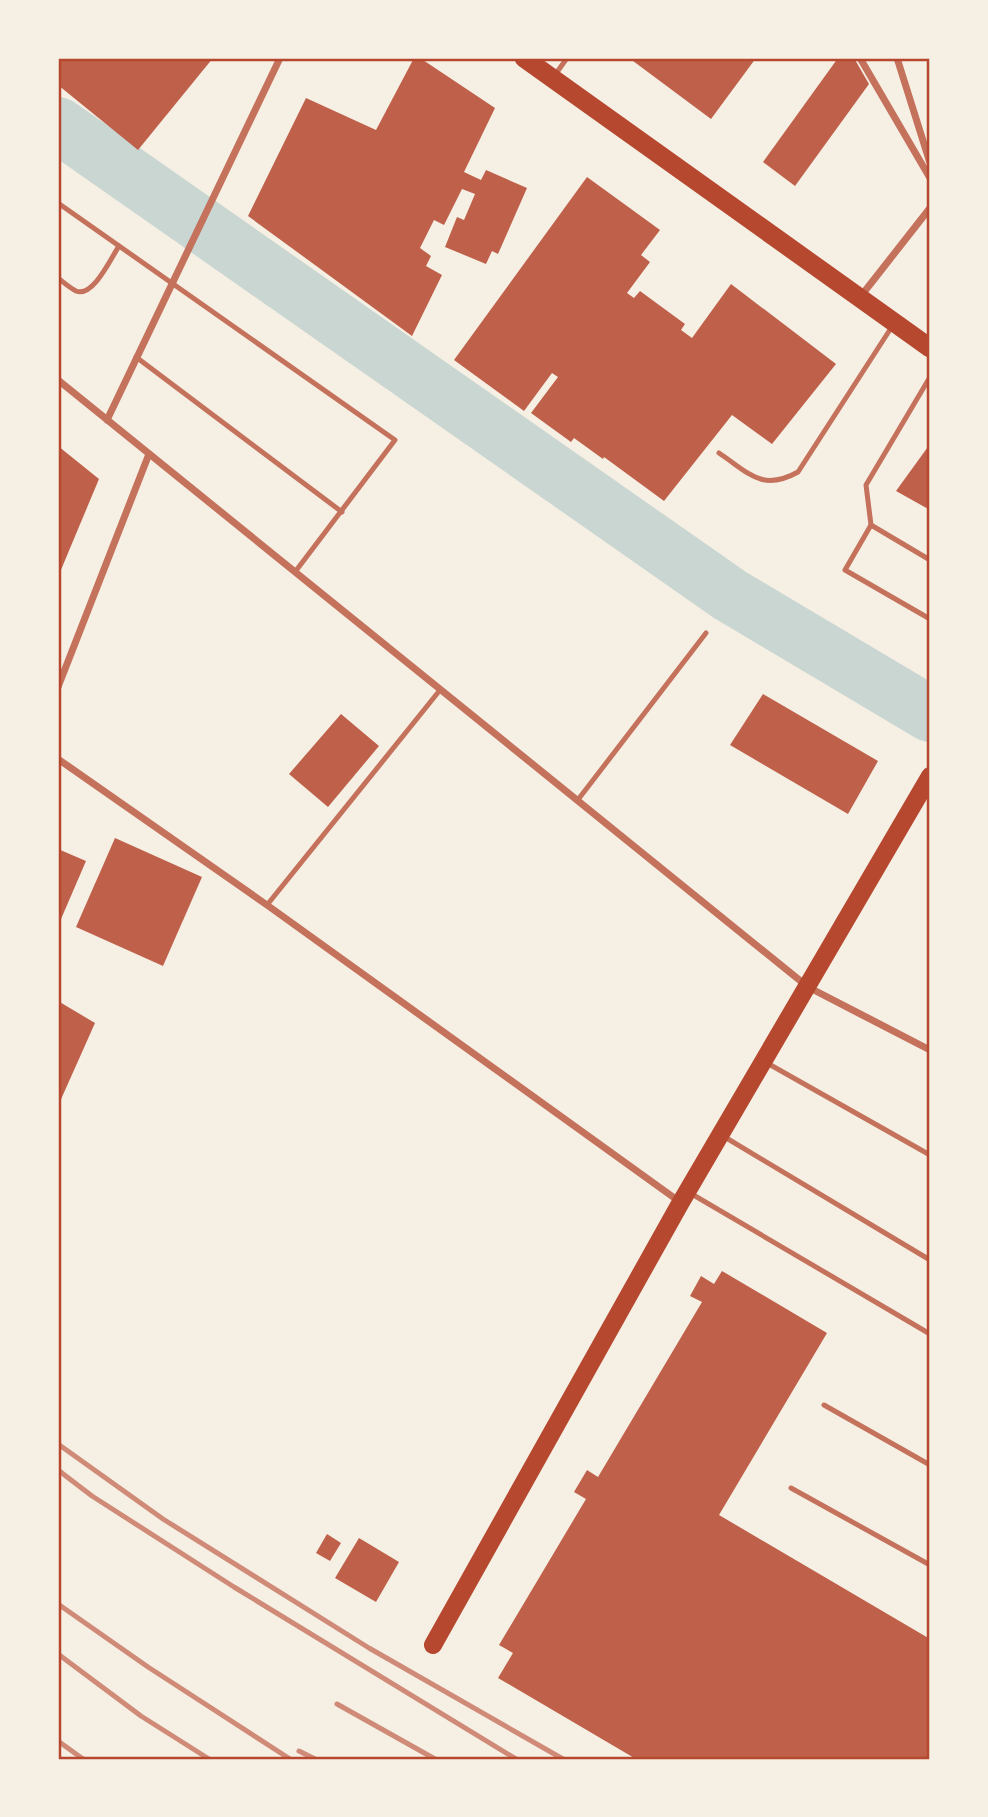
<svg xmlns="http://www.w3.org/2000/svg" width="988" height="1817" font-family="'Alegreya Sans',sans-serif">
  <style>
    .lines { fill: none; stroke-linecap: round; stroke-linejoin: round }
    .river { stroke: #c9d6d2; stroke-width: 56 }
    .building { fill: #bf614a }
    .service { stroke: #c5725c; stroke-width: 5 }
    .minor { stroke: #c5725c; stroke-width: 7 }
    .primary { stroke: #b5482f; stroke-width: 18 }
    .trunk { stroke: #b5482f; stroke-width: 19 }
    .rail { stroke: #cf8b77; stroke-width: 5 }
    .neatline { fill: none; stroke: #b5482f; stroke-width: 2.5 }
  </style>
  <rect width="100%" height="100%" fill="#f6efe4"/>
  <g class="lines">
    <!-- river -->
    <path class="river" d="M58 125 730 595 930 714"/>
  </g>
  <!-- building -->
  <g class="building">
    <path d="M58 58H213L138 150 58 85Z"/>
    <path d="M414 58H420L495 108 464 172 481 180 486 170 527 188 498 254 492 251 486 264 445 247 457 217 464 220 475 194 462 189 444 225 434 220 420 248 431 256 426 266 442 275 412 336 248 216 306 98 376 130Z"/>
    <path d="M629 58H756L711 119Z"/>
    <path d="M838 58H854L869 84 795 186 763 162Z"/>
    <path d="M587 177 660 230 641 255 650 262 627 293 634 298 640 291 685 324 681 330 692 338 731 284 836 364 772 444 732 415 664 501 604 457 603 459 574 438 571 442 531 413 558 377 552 373 524 411 454 360Z"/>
    <path d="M930 444V510L896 491Z"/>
    <path d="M58 446 99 479 58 577Z"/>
    <path d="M763 694 878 761 848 814 730 745Z"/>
    <path d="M341 714 379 746 328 807 289 774Z"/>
    <path d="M115 838 202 877 163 966 76 927Z"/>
    <path d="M58 849 86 861 58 926Z"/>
    <path d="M58 1001 95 1023 58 1106Z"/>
    <path d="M722 1271 827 1333 719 1515 930 1639V1759H636L498 1678 513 1653 499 1645 586 1499 574 1492 587 1470 598 1477 702 1302 690 1296 701 1276 714 1284Z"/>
    <path d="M327 1534 341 1543 330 1561 316 1553Z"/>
    <path d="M359 1538 399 1562 376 1602 335 1578Z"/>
  </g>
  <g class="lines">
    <!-- service -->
    <g class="service">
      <path d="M555 75 567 58"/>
      <path d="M58 203 395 440 295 572"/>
      <path d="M58 278C63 282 70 288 76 291 93 298 111 258 119 246"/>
      <path d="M136 357 342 512"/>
      <path d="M930 377 866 485 871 525 845 570 930 619"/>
      <path d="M719 453C749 473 762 492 798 472L893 325"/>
      <path d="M871 525 930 560"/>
      <path d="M577 801 706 633"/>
      <path d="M267 905 440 690"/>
      <path d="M767 1063 930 1155"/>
      <path d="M723 1136 930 1260"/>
      <path d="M690 1193 930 1334"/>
      <path d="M824 1405 930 1465"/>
      <path d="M791 1488 930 1565"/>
    </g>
    <!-- minor -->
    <g class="minor">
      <path d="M860 58 930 178"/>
      <path d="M897 58 930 163"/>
      <path d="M861 296 930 208"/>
      <path d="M58 380 808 987 930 1050"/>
      <path d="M107 420 280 58"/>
      <path d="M58 687 149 454"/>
      <path d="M58 759 267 905 680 1202"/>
    </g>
    <!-- primary -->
    <path class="primary" d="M433 1645 681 1202 930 776"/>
    <!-- trunk -->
    <path class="trunk" d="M524 58 930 348"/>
    <!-- rail -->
    <g class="rail">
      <path d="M58 1444 163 1519 369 1648 563 1759"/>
      <path d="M58 1470 92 1496 234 1587 516 1759"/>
      <path d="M58 1604 148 1667 290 1759"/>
      <path d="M58 1654 141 1716 209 1759"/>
      <path d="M337 1704 435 1759"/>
      <path d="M58 1741 83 1759"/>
      <path d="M299 1751 315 1759"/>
    </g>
  </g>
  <!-- border -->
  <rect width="988" height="1817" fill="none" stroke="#f6efe4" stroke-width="119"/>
  <rect x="60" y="60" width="868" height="1698" class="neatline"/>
</svg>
